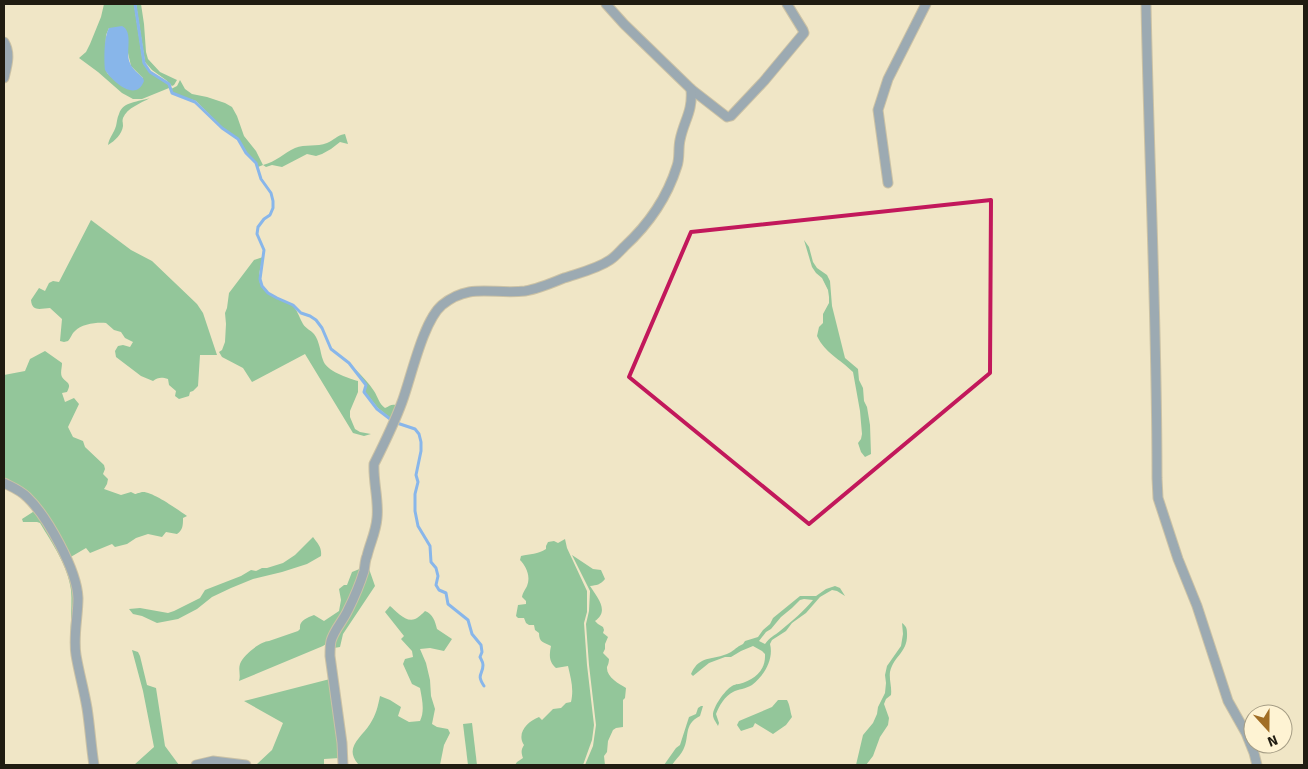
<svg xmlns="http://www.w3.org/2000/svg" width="1308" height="769" font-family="Signika,sans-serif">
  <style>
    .green { fill: #93c69a; fill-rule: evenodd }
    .water { fill: #88b6ea }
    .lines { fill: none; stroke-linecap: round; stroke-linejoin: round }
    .stream { stroke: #88b6ea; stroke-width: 3 }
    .minor-casing { stroke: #cbc2a5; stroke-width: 11 }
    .minor { stroke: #9caab2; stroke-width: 9 }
    .marked { fill: none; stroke: #c2185b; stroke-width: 4; stroke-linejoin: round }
  </style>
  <rect width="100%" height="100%" fill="#f0e6c6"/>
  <!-- green -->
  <g class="green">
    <path d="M104 4H134L143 63 150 72 169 84V88L142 99H133L122 93 98 72 79 58 86 52 90 44 101 17ZM109 28 128 53 131 66 143 78 122 86 107 73 105 64 106 35Z"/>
    <path d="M136 4H141L144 24 146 52 148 59 160 72 177 80 174 85 172 86 166 80 152 70 145 62Z"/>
    <path d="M180 80 185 89 192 94 207 97 225 103 232 107 237 116 244 136 256 151 263 165C276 162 284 153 295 148 305 144 317 147 327 143 335 140 335 136 345 134L348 144 340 142 331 149 322 154 316 156 307 154 282 167 272 165 266 167 263 165 258 167 257 163 247 153 238 139 222 127 196 101 172 93 171 89 177 86Z"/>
    <path d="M150 98C141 103 127 108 123 118 122 122 123 121 123 126 122 134 115 141 108 145 109 138 114 133 116 126 117 122 117 118 119 114 123 101 139 102 150 98Z"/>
    <path d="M91 220 131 250 152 261 197 304 203 313 217 355H200L198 386 193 391 190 392 189 396 179 399 175 396 176 391 169 385 168 379C162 377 158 377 153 381L141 376 116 357 115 351 118 346 123 345 130 347 133 342 125 338 121 332 114 330 106 323C97 322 81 324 75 331 72 333 71 338 68 341L64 342 60 341 62 319 50 308C42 308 32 313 31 300L39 288 45 291 49 283 53 281 59 282Z"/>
    <path d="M804 240 809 247 813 262 817 268 827 275 830 281 832 306 845 358 858 369 859 380 863 388 864 401 867 407 870 425 871 454 865 457 861 452 858 443 861 439 862 434 860 411 853 372C840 359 825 353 817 336L819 327 823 323V314L829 303V297L828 290 822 278 816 273 812 267Z"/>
    <path d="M263 257C261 267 256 278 262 287 270 300 285 298 294 307 298 312 300 319 303 324 306 329 311 330 314 334 320 342 320 352 323 360 326 371 348 378 358 381V392L350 411V417L355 429 360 432 371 434 364 436 353 433 305 354 252 382 243 368 222 357 219 352 222 350 225 342 226 324 225 313 227 308 229 293 254 260Z"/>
    <path d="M45 351 62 363C62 368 60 373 62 377 67 384 72 382 67 392L62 393 65 402 74 398 79 404 68 427 73 437 83 441 85 447 104 465 105 469 103 474 108 479 107 484 104 489 121 495 131 492 135 494C136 494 141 492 143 492 153 492 177 509 187 516L183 518C183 525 183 530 177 534L166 532 162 537 148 534 136 538 127 544 115 547 112 544 90 553 86 548 69 558 45 515 4 480V375L25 371 30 359Z"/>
    <path d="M355 369C362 376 369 383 374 391 378 397 379 404 385 408 390 406 392 403 398 406L393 420 378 408 365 392 366 385 358 376Z"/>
    <path d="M36 510 60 552 74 590 75 671C71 655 70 638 71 621 71 611 72 600 71 590 68 566 52 543 40 523L37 522H23L22 519Z"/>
    <path d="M313 537C318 544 322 547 321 556L307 564 282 572 253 579 231 588 212 597 197 609 178 619 157 623 142 616 133 614 129 609 140 608 168 613 174 611 200 598 205 590 241 576 251 570 256 571 262 568H267L283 563 295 555Z"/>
    <path d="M565 539 567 548 587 591V612L584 623 587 665 594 725 592 740 583 765H515L517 762 523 758C521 752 521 750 524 745 516 733 528 721 539 717L542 720 553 709 561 708 566 703 571 702C574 689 571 679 568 666L556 668C549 662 549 655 551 646 544 642 539 643 539 633L535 630 534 625H529L526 623 524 618H518L516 616 518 605 526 604V601L522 597C523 592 525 590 527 586 531 576 526 566 520 560L521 556C530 554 538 554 546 549V546L548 542 554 541 558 543Z"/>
    <path d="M572 555 593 569 601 570 605 579C600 585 597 585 590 586 597 597 610 611 595 621L598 624 603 627 604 630 603 633 608 637 605 644V649L603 653 609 659C609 662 608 665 607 667 606 677 619 684 626 688L625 698 623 700V727L616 728 613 730 608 741 607 752 604 756 605 765H585L593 746 596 725 589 665 586 624 589 611 590 591Z"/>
    <path d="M368 566 375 586 343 634 340 647 334 648 335 641Z"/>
    <path d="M362 568 363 570 329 642 323 646 239 681C241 675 238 670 240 664 243 655 261 641 269 641L298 631 300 629C299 620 307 618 314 615L324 621 339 611 341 600 339 589 344 585H347L352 572Z"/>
    <path d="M835 586 840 588 845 596 837 591 832 590 820 597 806 613 792 623 786 631 772 640 770 644C774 659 764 676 752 685 746 689 738 689 733 692 725 696 719 706 716 714L719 723 718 726C716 722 713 719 713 715 713 707 725 690 732 686 733 685 737 684 739 684 754 680 766 671 765 654L762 651 753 646 741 651 731 657H725L709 663 693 676 691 674C692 672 693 669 695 667 703 656 718 659 729 653 735 650 736 647 743 644L745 641 758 637 763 630 770 624 773 618 800 596H816L826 589ZM804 599 813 600C804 611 792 621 780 631 775 635 769 638 765 644L759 641 766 632 771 629 781 617 792 608 800 600Z"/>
    <path d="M390 606C396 611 406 623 415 619 418 618 422 614 425 611 433 614 435 621 437 629L452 639 444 651 430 648 420 649 426 663 430 680 431 696 435 709 432 724 437 727 448 729 450 733 444 745 440 765H359C343 748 361 738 370 724 376 715 378 706 380 696L390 700 401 707 398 716 409 722 420 721C425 711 422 699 420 688L412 684 403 664 405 659 413 657 412 651 401 639 404 636 385 612Z"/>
    <path d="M902 623C906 626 907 628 907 633 908 653 894 655 890 672 889 680 892 687 891 695L886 699 884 704 889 718 888 725 880 737 873 756 866 765H856L863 735 873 723 877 714 878 707 885 693 886 683 885 675 887 666 901 646 903 634Z"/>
    <path d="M132 650 138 652 140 656 147 685 156 688 165 746 179 765H134L154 747 143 691Z"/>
    <path d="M330 679 340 758 324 759V765H261L257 764 272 750 283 723 244 701Z"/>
    <path d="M778 700H787C790 705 790 711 792 717L786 725 773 734 755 723 753 727 741 731 737 725 739 721 772 707Z"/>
    <path d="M701 706H703L700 716C682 725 691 738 682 752 679 757 675 760 672 765H664L676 748 680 745 689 717 696 714 698 708Z"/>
    <path d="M472 723 477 765H468L463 724Z"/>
  </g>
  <!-- water -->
  <path class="water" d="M122 26C134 32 125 52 130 63 132 69 139 74 143 78L144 81C136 103 112 81 105 70 104 59 104 36 109 28Z"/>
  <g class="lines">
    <!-- stream -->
    <path class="stream" d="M135 4 144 63 150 72 169 84 172 93 195 102 222 128 238 139 246 153 256 163 261 179 271 193 273 201V208L270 215 264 219 258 227 257 234 264 250 260 279 262 286 268 293 277 298 293 305 301 313 310 316 316 320 322 328 331 349 349 363 366 385 364 392 377 409 394 422 415 429 419 434 421 442V451L416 475 418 482 415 494V511L418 526 430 546 431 562 436 568 438 576 436 585 439 590 446 593 448 604 468 620 472 634 481 645 482 652 480 657C481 659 483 662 483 665 483 675 476 674 484 686"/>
    <defs>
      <g id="minor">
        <path d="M606 4 624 24 691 89 727 117 731 116 764 81 804 33 803 30 787 4"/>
        <path d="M1146 4C1149 162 1157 320 1157 478L1158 498 1178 559 1197 606 1228 701 1246 733 1254 753 1257 765"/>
        <path d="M4 42C11 53 7 66 4 78"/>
        <path d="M888 183 878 110 888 79 926 4"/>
        <path d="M4 483C12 487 20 490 27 497 47 516 77 570 78 598 78 617 73 636 76 655 79 673 84 690 87 708 90 727 91 746 94 765"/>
        <path d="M196 765 213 761 246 765"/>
        <path d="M343 765 342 743 330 656C330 651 330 646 331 641 334 630 343 621 348 610 354 598 360 584 364 571 365 566 365 560 367 556 370 543 376 532 377 518 379 500 373 482 374 464 384 444 394 424 402 402 411 378 423 321 442 305 470 282 493 295 525 291 538 289 552 283 564 278 579 273 597 269 610 260 615 257 619 252 624 247 648 225 667 198 677 166 680 158 678 149 680 140 684 120 693 112 691 89"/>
      </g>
    </defs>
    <!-- minor casing -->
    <use href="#minor" class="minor-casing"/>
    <!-- minor -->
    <use href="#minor" class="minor"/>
  </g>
  <!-- marked area -->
  <path class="marked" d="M991 200 990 373 809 524 629 377 691 232Z"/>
  <!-- border -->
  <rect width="1308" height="769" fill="none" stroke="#201c11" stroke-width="10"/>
  <!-- north arrow -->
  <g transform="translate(1268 729) rotate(159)"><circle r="24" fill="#fef3d3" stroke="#a59d85"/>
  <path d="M0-4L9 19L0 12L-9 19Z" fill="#a16e25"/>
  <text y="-8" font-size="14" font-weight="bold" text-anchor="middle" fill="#201c11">N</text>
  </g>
</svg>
